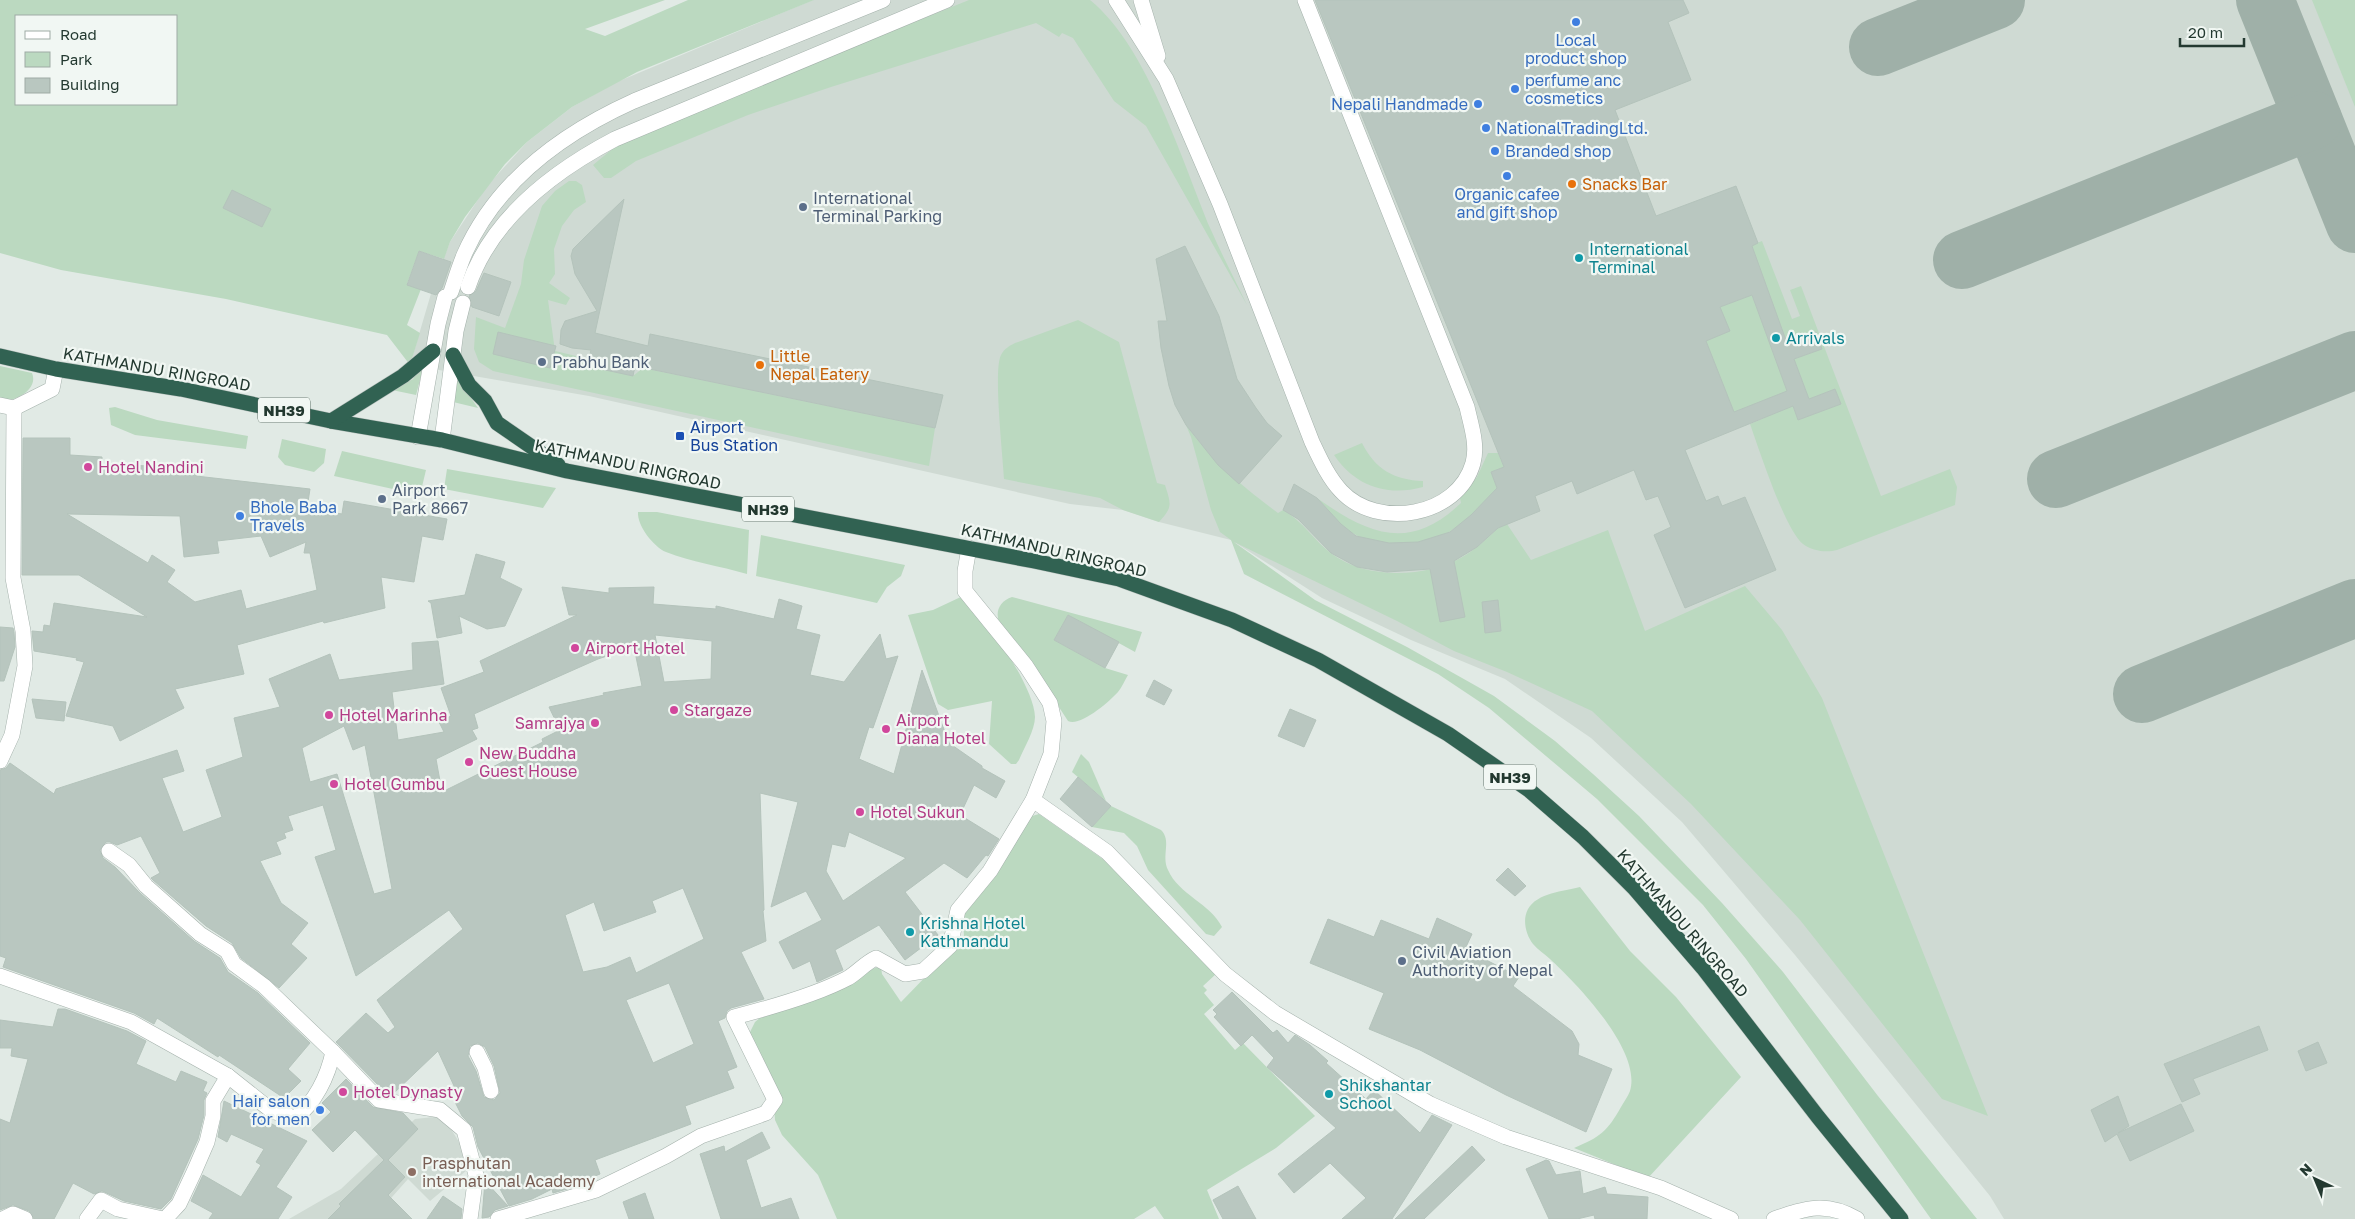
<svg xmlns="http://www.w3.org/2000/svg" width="2355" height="1219" font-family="'Golos Text',sans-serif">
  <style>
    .built { fill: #cfdad3 }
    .green { fill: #bbd9c0; fill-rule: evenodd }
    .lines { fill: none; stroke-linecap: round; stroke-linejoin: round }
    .taxiway { stroke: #9fb0a8; stroke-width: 58 }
    .building { fill: #b9c7c0; stroke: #b4c3bb; fill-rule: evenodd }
    .minor-casing { stroke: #a4b1ab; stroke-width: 16 }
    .highway-casing { stroke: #bdc4c1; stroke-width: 16 }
    .minor { stroke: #fff; stroke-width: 15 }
    .highway { stroke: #316252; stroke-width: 15 }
    .shop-dot { fill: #3f7fe0; stroke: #f1f7f3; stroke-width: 2 }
    .food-dot { fill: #e8710a; stroke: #f1f7f3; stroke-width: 2 }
    .service-dot { fill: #5c6f8a; stroke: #f1f7f3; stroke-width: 2 }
    .culture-dot { fill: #0f9aa8; stroke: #f1f7f3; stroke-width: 2 }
    .transit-dot { fill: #1a4fb4; stroke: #f1f7f3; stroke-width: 2 }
    .hotel-dot { fill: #d1479c; stroke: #f1f7f3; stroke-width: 2 }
    .education-dot { fill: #8d6e63; stroke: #f1f7f3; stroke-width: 2 }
    .labels { text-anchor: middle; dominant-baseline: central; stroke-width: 4.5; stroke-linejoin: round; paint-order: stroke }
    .shield { fill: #f1f7f3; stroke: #61726a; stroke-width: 1 }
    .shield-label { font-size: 15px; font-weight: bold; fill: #233930 }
    .shop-label { font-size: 16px; fill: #366cbe; stroke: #f1f7f3; text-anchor: start }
    .food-label { font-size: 16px; fill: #c56008; stroke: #f1f7f3; text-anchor: start }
    .service-label { font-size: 16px; fill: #4e5e75; stroke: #f1f7f3; text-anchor: start }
    .culture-label { font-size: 16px; fill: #0d838f; stroke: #f1f7f3; text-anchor: start }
    .street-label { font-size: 16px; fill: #233930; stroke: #f1f7f3 }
    .transit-label { font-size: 16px; fill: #164399; stroke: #f1f7f3; text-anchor: start }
    .hotel-label { font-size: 16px; fill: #b23c85; stroke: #f1f7f3; text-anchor: start }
    .education-label { font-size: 16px; fill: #785e54; stroke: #f1f7f3; text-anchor: start }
  </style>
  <rect width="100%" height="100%" fill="#e1eae5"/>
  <!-- built -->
  <g class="built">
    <path d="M813 0H2355V1219H2004L1990 1196 1795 955 1682 822 1591 738 1505 679 1411 640 1322 598 1231 540 1159 522 1123 510 1070 504 589 396 410 365 435 280 450 242 487 186 527 142 572 107 617 82Z"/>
    <path d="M443 1116 473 1165 430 1201 408 1179 376 1215 380 1219H289L341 1189 415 1119Z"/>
  </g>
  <!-- green -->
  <g class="green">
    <path d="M0 0H665L585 29 605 36 688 0H814L637 72 572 107 527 142 505 164 465 217 450 242 444 259 419 251 407 284 421 289 407 325 420 333 410 365 387 335 226 299 61 270 0 253ZM16 16H176V104H16Z"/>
    <path d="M969 0H1090C1148 47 1182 161 1211 230 1222 255 1235 280 1247 305L1146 126 1114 101 1073 38 1062 33 1059 37 1036 23 831 87 748 115 636 161 611 178H604L593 165 616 146 665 123Z"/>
    <path d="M2312 0H2355V107Z"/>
    <path d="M569 181H576L582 185 586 202 574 210 562 226 554 249 555 274 549 283 570 298 566 305 548 300 555 351 589 359 588 366 633 376 643 368 935 428 929 466 493 371 479 362 474 349 476 317 505 328 521 284 524 260 542 206 555 191Z"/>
    <path d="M1762 241 1792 319 1800 316 1790 290 1801 286 1881 496 1950 469 1957 487 1955 505 1837 550C1827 553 1812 551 1803 544 1785 530 1759 449 1750 424L1764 418 1758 403 1734 412 1696 316 1752 295 1798 420 1841 404 1835 389 1809 399 1794 359 1822 349 1816 333 1787 343 1756 258 1679 274Z"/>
    <path d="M1078 320 1119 342 1157 483 1165 485C1171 504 1173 507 1159 522L1123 510 1100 498 1004 479C1003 457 993 370 1001 355 1004 349 1009 346 1015 343Z"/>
    <path d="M421 364 424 365 416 395 392 390 413 379Z"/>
    <path d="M0 366 32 373C39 390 14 402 0 401Z"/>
    <path d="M457 378 478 408 453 402Z"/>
    <path d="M115 407 157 420 248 436 246 449 135 435 111 425 109 408Z"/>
    <path d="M1186 425C1213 462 1242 486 1278 513L1283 510C1303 521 1314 541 1332 554 1367 580 1427 578 1464 556 1479 547 1492 534 1505 521L1531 560 1608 530 1645 631 1745 586 1782 630 1822 698 1988 1116 1942 1099 1800 920 1691 804 1592 711 1507 672 1454 651 1397 621 1234 542 1315 600 1407 647 1494 696 1555 741 1593 774 1639 816 1722 903 1783 972 1878 1096 1977 1219H1931L1746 959 1703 905 1597 799 1489 708 1438 674 1244 574 1231 540 1220 532 1211 510 1191 437Z"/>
    <path d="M282 439 326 449 324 463 314 472 285 465 278 457Z"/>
    <path d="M1362 443C1375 469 1394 480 1423 481V487C1387 497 1355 486 1334 455Z"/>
    <path d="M342 451 426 470 420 495 334 476Z"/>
    <path d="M1488 453H1498L1504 467 1491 472 1497 488C1483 504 1467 521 1449 532 1426 546 1379 548 1356 535 1340 527 1329 511 1317 498 1369 535 1410 552 1461 503L1460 498 1477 477Z"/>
    <path d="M447 469 556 488 543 508 444 489Z"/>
    <path d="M638 512H657L749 530 747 574C720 566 691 562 666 552 654 547 637 526 638 512Z"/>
    <path d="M761 535 905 565 901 576 887 587 877 603 756 576Z"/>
    <path d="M965 595C986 619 1034 686 1035 717 1035 730 1024 748 1019 760L1016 764H1011L989 744 992 701 948 710 938 704 908 615 933 610Z"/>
    <path d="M1012 597 1142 632 1135 652 1068 615 1054 640 1105 668 1128 675C1125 680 1122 687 1118 692 1109 702 1080 727 1068 721L1040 678 999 622C995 611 1000 601 1012 597Z"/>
    <path d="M1081 754 1089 762 1106 801 1072 772Z"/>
    <path d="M1111 806 1161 830C1172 841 1161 855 1168 870 1179 895 1210 903 1222 927L1214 936 1206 934 1148 870 1137 846 1124 833 1092 827Z"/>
    <path d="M1039 814 1117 869 1216 974 1203 986 1207 990 1204 993 1214 1005 1204 1014 1235 1050 1243 1043 1315 1116 1276 1148 1207 1190 1219 1219H1164L1155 1206 1134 1219H837L818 1175 782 1135 775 1120 774 1106 749 1034 755 1022 761 1017 875 968 881 967 882 974 901 1002 964 937 963 912 1032 816Z"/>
    <path d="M1580 887 1630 951 1676 997 1741 1077 1648 1178 1574 1148C1600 1137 1607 1132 1621 1107 1624 1102 1628 1096 1630 1091 1642 1051 1577 984 1550 959 1545 954 1538 950 1533 944 1526 935 1522 920 1528 909 1537 893 1564 891 1580 887Z"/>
  </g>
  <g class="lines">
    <!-- taxiway -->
    <g class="taxiway">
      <path d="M2265 0 2355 224"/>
      <path d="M1878 47 1996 0"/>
      <path d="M1962 260 2313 120"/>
      <path d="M2056 479 2355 360"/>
      <path d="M2142 694 2355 608"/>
    </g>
  </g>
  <!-- building -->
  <g class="building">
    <path d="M1315 0H1683L1689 13 1668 22 1691 80 1615 110 1656 216 1736 186 1758 243 1752 246 1787 343 1816 332 1822 349 1794 359 1809 399 1835 389 1841 404 1798 420 1793 406 1685 450 1706 501 1718 496 1722 506 1745 497 1776 570 1685 608 1654 535 1671 527 1658 496 1646 500 1634 470 1577 494 1572 481 1535 496 1540 511 1498 528 1477 547 1454 561 1465 617 1440 622 1430 569 1387 572 1357 567 1331 553 1298 519 1283 510 1294 484 1317 498 1341 524 1356 536 1389 543 1418 542 1450 532 1471 515 1497 488 1491 472 1504 467ZM1752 295 1787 391 1734 412 1706 341 1730 331 1720 307Z"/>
    <path d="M232 190 271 209 262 227 223 208Z"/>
    <path d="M624 199 595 333 648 346 650 334 943 395 935 428 635 366 633 376 587 366 591 350 572 348 560 344 561 330 565 321 597 311 575 274 571 256 573 249 583 239Z"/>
    <path d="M1185 246 1219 316 1237 379 1256 408 1267 423 1282 436 1239 484 1218 465 1186 425 1175 405 1169 386 1161 348 1158 321H1167L1156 259Z"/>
    <path d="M419 251 451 262 442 288 436 295 407 285Z"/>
    <path d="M484 273 511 282 499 316 472 307 469 296 476 291Z"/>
    <path d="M498 332 556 346 550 368 493 354Z"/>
    <path d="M23 438H70V455L102 457V465L158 466V469L196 471V476L310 489 307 508 342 514 344 501 447 519 443 540 422 536 414 582 381 577 385 608 324 623 323 621 237 645 244 674 175 689 184 708 120 741 113 726 66 716 84 662 76 660 77 658 34 651 32 631 43 632 44 625 50 626 54 603 147 617 79 575H22ZM67 514 180 516 184 557 219 553 217 541 261 536 270 557 306 542 304 553H310L317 590 246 609 241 590 195 602 167 582 175 570 152 555 148 563Z"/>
    <path d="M476 554 505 562 500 578 522 589 505 626 487 629 459 616 462 633 437 638 431 603 428 601 465 595Z"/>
    <path d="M562 587 609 593V588L654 587 653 604 716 609V606L774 619 779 599 802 606 796 629 820 635 810 675 844 682 880 634 886 659 898 656 873 728 869 727 859 759 894 774 922 670 949 743 982 766V768L1005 781 996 798 974 785 960 815 999 839 988 856 986 855 967 878 944 863 905 892 938 935 905 960 879 925 835 950 843 970 817 982 810 961 793 969 779 942 822 920 806 891 771 907 798 802 760 793 764 910 763 911 766 941 741 952 764 999 731 1008 727 1011 725 1018 718 1021 737 1067 727 1071 734 1088 685 1106 691 1124 595 1160 600 1174 590 1178 591 1182 553 1193 552 1189 532 1199 509 1206 478 1147 473 1127 462 1116 455 1102 460 1099 438 1051 394 1093 384 1091 336 1042 366 1013 388 1033 395 1027 377 1000 463 929 449 910 356 976 315 857 336 850 323 805 288 816 293 830 284 833 286 838 276 842 281 854 260 861 281 903 308 923 291 944 307 958 279 988 241 958 232 943 206 926 153 880 151 878 160 873 141 836 117 845 110 842H106L100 850 103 858 115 867 140 893 194 941 220 958 228 972 258 993 310 1043 288 1069 301 1081 284 1098 219 1055 218 1057 157 1018 154 1024 134 1013 3 967 6 958 0 956V770L6 768 10 763 54 794 56 789 177 750 184 771 162 778 183 832 222 817 206 770 243 757 234 718 280 707 269 679 330 654 339 680 413 670 412 643 438 641 444 684 392 692 398 740 444 732 439 722 451 716 441 688 484 672 480 661 577 615H569ZM655 635 712 641 711 679 664 682ZM634 647 642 686 603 693 604 695 549 707 560 730 542 739 543 742 442 792 436 759 477 739 472 730 478 728 474 714 598 659ZM344 726 353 750 365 745 392 889 374 894 337 774 310 782 302 748ZM849 832 906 858 843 901 826 871 832 844 845 847ZM683 888 704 939 636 973 630 957 607 967 583 972 565 915 594 902 604 931 656 912 652 901ZM669 983 694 1044 653 1063 626 1000ZM478 1043 485 1047 494 1066 500 1093 494 1100 484 1097 476 1071 468 1056 470 1046Z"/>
    <path d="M1498 600 1501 631 1485 633 1482 602Z"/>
    <path d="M1068 615 1119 642 1105 668 1054 640Z"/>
    <path d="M0 627 13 628 14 632 15 647 4 681H0Z"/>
    <path d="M1154 680 1172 690 1164 705 1146 696Z"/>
    <path d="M32 699 66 702 64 721 36 718Z"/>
    <path d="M1290 709 1316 720 1304 747 1278 736Z"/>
    <path d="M1078 777 1111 806 1092 827 1060 799Z"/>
    <path d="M1508 868 1526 886 1515 896 1496 880Z"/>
    <path d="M1437 918 1472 934 1465 949 1519 977 1513 986 1572 1031 1579 1044 1578 1055 1612 1069 1586 1132 1506 1095 1420 1050 1369 1029 1384 993 1310 963 1328 919 1374 937 1381 920 1429 939Z"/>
    <path d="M1232 992 1273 1033 1277 1030 1288 1043 1295 1035 1310 1045 1328 1061 1326 1063 1366 1099 1374 1090 1420 1133 1432 1115 1452 1125 1392 1219H1342L1366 1198 1330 1163 1294 1193 1278 1174 1336 1128 1267 1067 1274 1058 1252 1035 1241 1046 1214 1017 1217 1014 1213 1010Z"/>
    <path d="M58 1009H65L127 1031 146 1041 136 1064 176 1082 181 1071 207 1082 203 1091 207 1093 204 1100V1115L198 1139 171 1199 161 1209 124 1201 102 1191 94 1194 73 1183 54 1219H34L29 1211 13 1205 0 1210V1119L10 1123 28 1059 11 1056 12 1048H0V1020L53 1027Z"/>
    <path d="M2259 1026 2268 1050 2193 1079 2200 1094 2182 1102 2164 1064Z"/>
    <path d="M2318 1042 2327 1063 2306 1071 2298 1051Z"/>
    <path d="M346 1079 373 1107 403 1113 418 1129 388 1160 405 1177 388 1195 412 1219H328L341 1206 339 1204 384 1160 355 1130 333 1152 312 1130 331 1112 322 1103Z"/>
    <path d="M2118 1096 2129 1126 2118 1133 2181 1104 2194 1131 2130 1161 2117 1134 2105 1142 2091 1110Z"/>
    <path d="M224 1101 307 1141 276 1187 292 1197 278 1219H209L213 1213 191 1201 203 1175 241 1197 261 1165 256 1162 264 1149 231 1134 227 1142 218 1137Z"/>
    <path d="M762 1132 770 1148 746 1160 761 1208 791 1198 799 1219H721L700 1154 724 1146 725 1152Z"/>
    <path d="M1472 1146 1485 1160 1424 1219H1395Z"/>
    <path d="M1546 1160 1549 1161 1556 1175 1580 1171 1583 1194 1605 1187 1607 1194 1648 1197 1647 1219H1595L1594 1215 1577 1219H1549L1526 1169Z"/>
    <path d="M485 1181 508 1206 495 1210 489 1217 482 1218Z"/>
    <path d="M1238 1186 1256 1219H1223L1213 1200Z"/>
    <path d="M645 1193 654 1219H629L623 1202Z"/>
    <path d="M443 1196 462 1209 461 1219H427Z"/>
  </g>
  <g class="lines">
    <defs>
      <g id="minor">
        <path d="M1116 0 1166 79 1220 204 1312 442C1320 459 1328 477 1341 491 1377 530 1458 517 1473 463 1478 445 1471 425 1467 407L1305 0"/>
        <path d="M1141 0 1158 56"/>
        <path d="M468 287C491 219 554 171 615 139L947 0"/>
        <path d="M451 292C455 280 459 267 464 255 496 182 563 133 634 101L883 0"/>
        <path d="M0 405 14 408 52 389 56 369"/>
        <path d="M418 437 438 324 445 297"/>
        <path d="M442 440 456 331 463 303"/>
        <path d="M0 761 12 735 25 666 23 631 13 578 14 408"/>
        <path d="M1033 800 1107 852 1225 974 1275 1013 1430 1104 1506 1137 1661 1188 1731 1219"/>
        <path d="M0 976 131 1022 228 1076 272 1111 295 1118C315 1103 328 1076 333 1052L264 986 234 964 227 951 200 934 146 886 129 865 109 851"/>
        <path d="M333 1052 379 1100 440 1110 464 1130 476 1175 470 1219"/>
        <path d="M477 1052 485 1068 491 1091"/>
        <path d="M3 1219 13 1214 25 1219"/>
        <path d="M87 1219 101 1200 118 1209 163 1219"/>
        <path d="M165 1219 179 1204 194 1172 207 1142 213 1116V1101L228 1076"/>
        <path d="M498 1219 596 1190 666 1156 701 1136 766 1113 775 1100 734 1017C769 1008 816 995 848 978 858 972 865 963 876 958L905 974 923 971 950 946 958 910 990 871 1033 800 1051 754 1054 721 1050 703 1026 666 965 591V571L969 548"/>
        <path d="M1774 1219C1806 1208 1826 1201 1857 1219"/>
      </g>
      <g id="highway">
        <path d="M453 355 469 385 485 401 497 423 558 465"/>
        <path d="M0 356 56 369 181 389 331 421 442 440 567 471 1034 561 1119 579 1232 620 1318 660 1448 734 1529 790 1583 837 1635 889 1703 968 1818 1117 1901 1219"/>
        <path d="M331 421 403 376 433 351"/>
      </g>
    </defs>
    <!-- minor casing -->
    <use href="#minor" class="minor-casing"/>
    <!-- highway casing -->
    <use href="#highway" class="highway-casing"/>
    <!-- minor -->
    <use href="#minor" class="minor"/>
    <!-- highway -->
    <use href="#highway" class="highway"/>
  </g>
  <!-- markers -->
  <g class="shop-dot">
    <circle cx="1576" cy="22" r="5"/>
    <circle cx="1515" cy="89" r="5"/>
    <circle cx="1478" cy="104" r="5"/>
    <circle cx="1486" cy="128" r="5"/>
    <circle cx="1495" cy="151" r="5"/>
    <circle cx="1507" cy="176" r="5"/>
    <circle cx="240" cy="516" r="5"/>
    <circle cx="320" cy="1110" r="5"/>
  </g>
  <g class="food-dot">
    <circle cx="1572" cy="184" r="5"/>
    <circle cx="760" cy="365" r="5"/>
  </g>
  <g class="service-dot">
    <circle cx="803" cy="207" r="5"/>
    <circle cx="542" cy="362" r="5"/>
    <circle cx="382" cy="499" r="5"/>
    <circle cx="1402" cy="961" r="5"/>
  </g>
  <g class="culture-dot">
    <circle cx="1579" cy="258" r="5"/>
    <circle cx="1776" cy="338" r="5"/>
    <circle cx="910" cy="932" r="5"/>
    <circle cx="1329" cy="1094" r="5"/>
  </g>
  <rect class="transit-dot" x="675" y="431" width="10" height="10" rx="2.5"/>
  <g class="hotel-dot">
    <circle cx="88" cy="467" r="5"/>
    <circle cx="575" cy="648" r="5"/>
    <circle cx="674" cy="710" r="5"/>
    <circle cx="329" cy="715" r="5"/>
    <circle cx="595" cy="723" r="5"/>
    <circle cx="886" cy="729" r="5"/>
    <circle cx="469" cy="762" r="5"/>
    <circle cx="334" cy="784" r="5"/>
    <circle cx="860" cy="812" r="5"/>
    <circle cx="343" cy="1092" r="5"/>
  </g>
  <circle class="education-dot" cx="412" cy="1172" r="5"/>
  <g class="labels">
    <!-- shield labels -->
    <g class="shield">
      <rect x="258" y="397.5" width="52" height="25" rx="4"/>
      <rect x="742" y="496.5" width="52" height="25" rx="4"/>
      <rect x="1484" y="764.5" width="52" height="25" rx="4"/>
    </g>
    <g class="shield-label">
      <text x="284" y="410">NH39</text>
      <text x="768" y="509">NH39</text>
      <text x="1510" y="777">NH39</text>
    </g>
    <!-- shop labels -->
    <g class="shop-label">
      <text x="1576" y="40" text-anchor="middle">Local<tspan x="1576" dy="18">product shop</tspan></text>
      <text x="1525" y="80">perfume anc<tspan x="1525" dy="18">cosmetics</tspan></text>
      <text x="1468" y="104" text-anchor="end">Nepali Handmade</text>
      <text x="1496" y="128">NationalTradingLtd.</text>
      <text x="1505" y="151">Branded shop</text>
      <text x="1507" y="194" text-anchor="middle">Organic cafee<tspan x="1507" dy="18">and gift shop</tspan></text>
      <text x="250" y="507">Bhole Baba<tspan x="250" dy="18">Travels</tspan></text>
      <text x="310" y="1101" text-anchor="end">Hair salon<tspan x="310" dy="18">for men</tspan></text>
    </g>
    <!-- food labels -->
    <g class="food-label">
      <text x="1582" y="184">Snacks Bar</text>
      <text x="770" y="356">Little<tspan x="770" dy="18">Nepal Eatery</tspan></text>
    </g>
    <!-- service labels -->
    <g class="service-label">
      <text x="813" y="198">International<tspan x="813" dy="18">Terminal Parking</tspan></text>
      <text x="552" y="362">Prabhu Bank</text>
      <text x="392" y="490">Airport<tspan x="392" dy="18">Park 8667</tspan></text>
      <text x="1412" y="952">Civil Aviation<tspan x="1412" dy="18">Authority of Nepal</tspan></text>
    </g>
    <!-- culture labels -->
    <g class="culture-label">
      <text x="1589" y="249">International<tspan x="1589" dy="18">Terminal</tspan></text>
      <text x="1786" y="338">Arrivals</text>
      <text x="920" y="923">Krishna Hotel<tspan x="920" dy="18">Kathmandu</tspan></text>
      <text x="1339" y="1085">Shikshantar<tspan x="1339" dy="18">School</tspan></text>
    </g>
    <!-- street labels -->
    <g class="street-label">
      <text transform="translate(157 369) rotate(10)">KATHMANDU RINGROAD</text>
      <text transform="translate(628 464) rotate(12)">KATHMANDU RINGROAD</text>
      <text transform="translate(1054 550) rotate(13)">KATHMANDU RINGROAD</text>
      <text transform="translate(1683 923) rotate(49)">KATHMANDU RINGROAD</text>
    </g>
    <!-- transit labels -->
    <g class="transit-label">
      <text x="690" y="427">Airport<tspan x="690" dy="18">Bus Station</tspan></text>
    </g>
    <!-- hotel labels -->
    <g class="hotel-label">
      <text x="98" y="467">Hotel Nandini</text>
      <text x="585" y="648">Airport Hotel</text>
      <text x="684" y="710">Stargaze</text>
      <text x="339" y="715">Hotel Marinha</text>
      <text x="896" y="720">Airport<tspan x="896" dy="18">Diana Hotel</tspan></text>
      <text x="585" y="723" text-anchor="end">Samrajya</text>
      <text x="479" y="753">New Buddha<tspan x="479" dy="18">Guest House</tspan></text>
      <text x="344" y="784">Hotel Gumbu</text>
      <text x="870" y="812">Hotel Sukun</text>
      <text x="353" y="1092">Hotel Dynasty</text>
    </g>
    <!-- education labels -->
    <g class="education-label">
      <text x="422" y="1163">Prasphutan<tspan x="422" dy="18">international Academy</tspan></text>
    </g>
  </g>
  <!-- legend -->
  <rect x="15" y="15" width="162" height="90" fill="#f1f7f3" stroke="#9faba5"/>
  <rect x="25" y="31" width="25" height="8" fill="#ffffff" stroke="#9faba5"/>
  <text x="60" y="40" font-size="15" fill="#233930">Road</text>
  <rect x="25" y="52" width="25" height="15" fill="#bbd9c0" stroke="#9faba5"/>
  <text x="60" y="65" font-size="15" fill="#233930">Park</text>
  <rect x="25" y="78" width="25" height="15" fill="#b9c7c0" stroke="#9faba5"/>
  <text x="60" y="90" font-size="15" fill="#233930">Building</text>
  <!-- north arrow -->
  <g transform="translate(2315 1179) rotate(316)" stroke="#f1f7f3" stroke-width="4" paint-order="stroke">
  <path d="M0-4L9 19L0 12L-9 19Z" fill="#233930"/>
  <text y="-8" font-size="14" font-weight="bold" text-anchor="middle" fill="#233930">N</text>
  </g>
  <!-- scale -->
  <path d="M2180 38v8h64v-8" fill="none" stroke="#233930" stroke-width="2.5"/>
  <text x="2188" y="38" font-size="15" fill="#233930" stroke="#f1f7f3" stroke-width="4" paint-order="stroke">20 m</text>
</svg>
